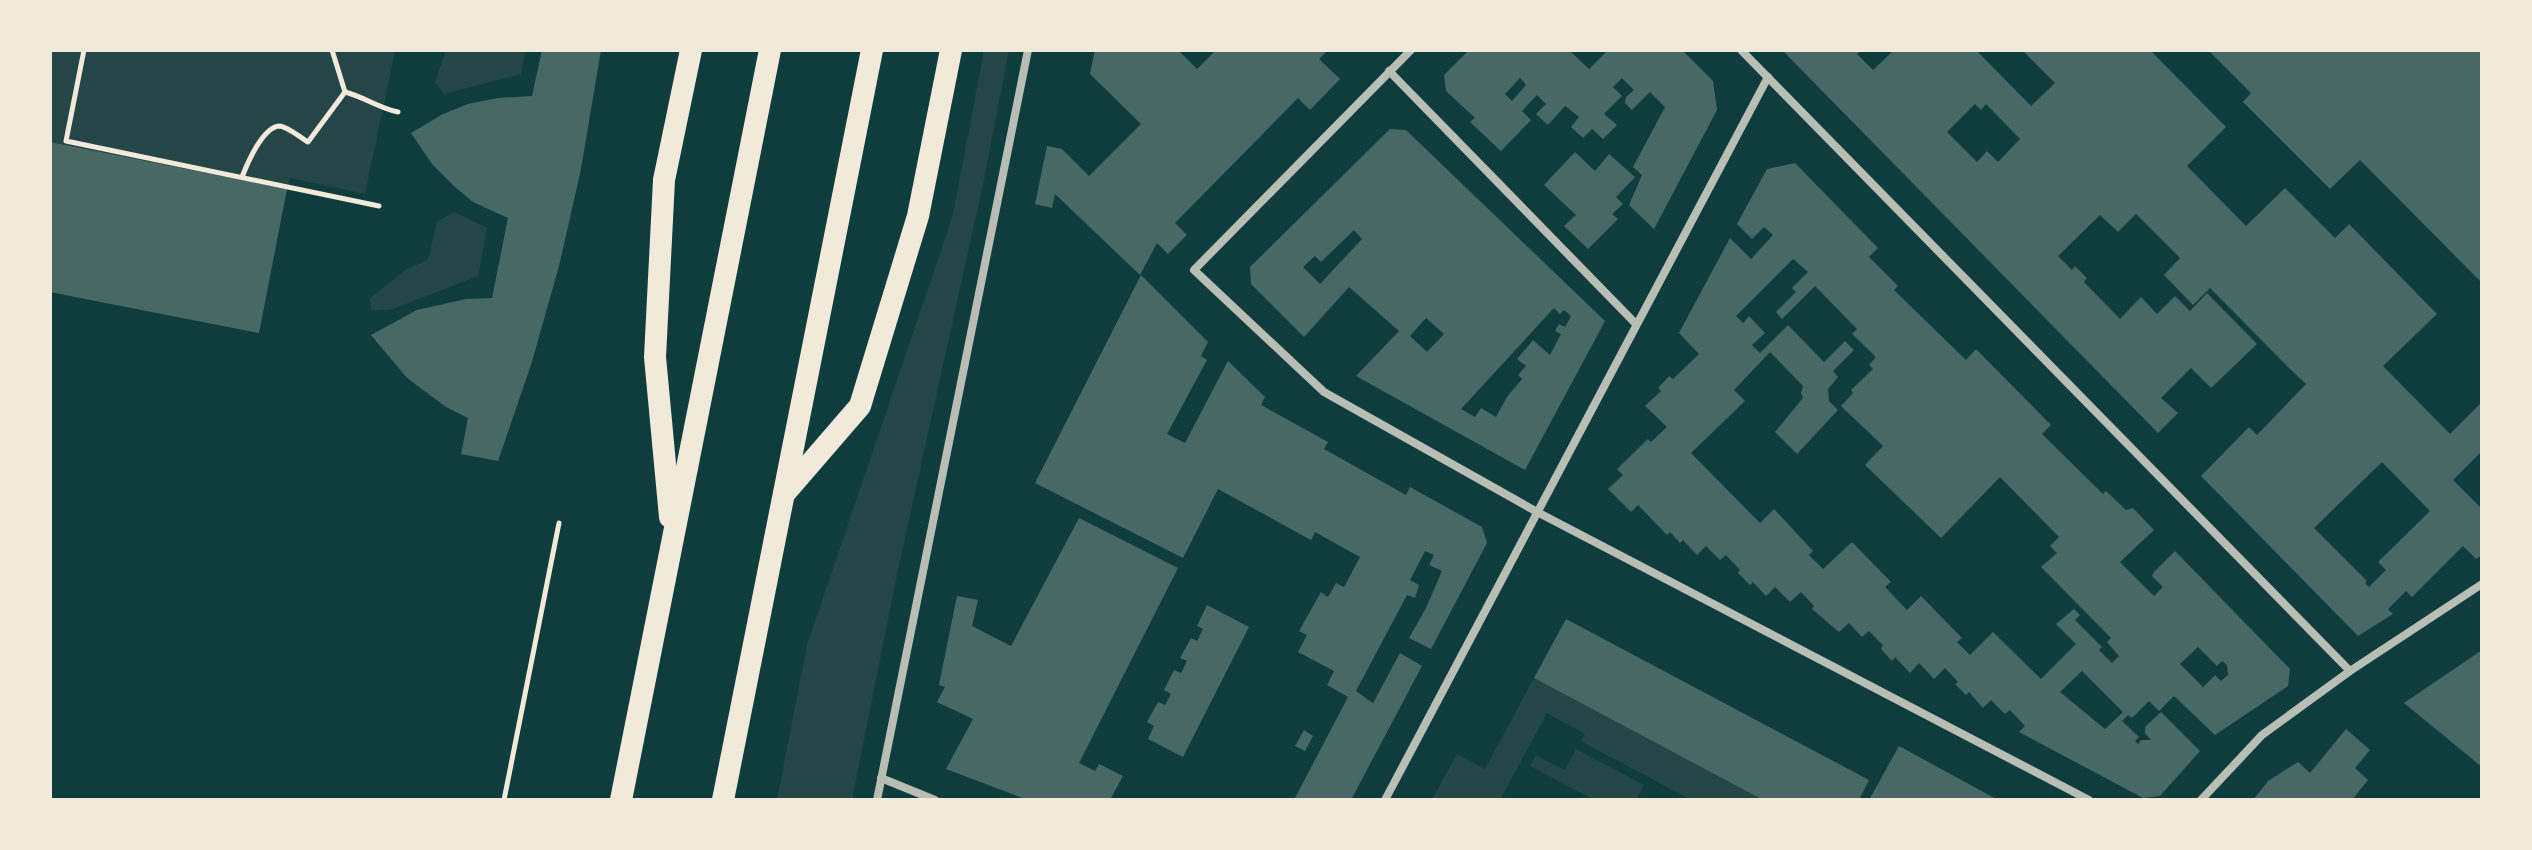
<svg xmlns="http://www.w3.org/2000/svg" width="2532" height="850" font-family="'Archivo Narrow',sans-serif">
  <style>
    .green { fill: #244646 }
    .building { fill: #486865; fill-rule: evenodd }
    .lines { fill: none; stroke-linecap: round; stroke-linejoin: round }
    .path { stroke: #f1e9da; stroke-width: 5 }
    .minor { stroke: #b8beb3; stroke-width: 8 }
    .trunk { stroke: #f1e9da; stroke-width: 22 }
  </style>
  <rect width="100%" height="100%" fill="#0f3d3e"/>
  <!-- green -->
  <g class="green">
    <path d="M50 50 395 51 365 194 290 178 287 189 50 142Z"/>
    <path d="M446 50H526L521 74 444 94 435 82Z"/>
    <path d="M984 50H1009L984 180 900 560 852 800H777L807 645 953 215Z"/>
    <path d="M454 212 487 228 478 276 393 309 371 311 370 298 407 269 428 260 437 222Z"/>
    <path d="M1534 678 1763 800H1691L1581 741 1585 734 1547 713 1500 800H1432L1457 754 1485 769Z"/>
    <path d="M1576 749 1644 785 1636 800H1594L1530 766 1536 755 1565 770Z"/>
  </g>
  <!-- building -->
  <g class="building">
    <path d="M542 50H601L581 169 559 266 531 365 498 461 461 454 468 418 446 407 407 378 371 335 417 310 466 299 492 298 508 218 473 202 455 187 432 164 411 133 443 114 468 104 498 98 532 96Z"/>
    <path d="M1095 50H1178L1197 69 1216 50H1328L1319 59 1340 79 1310 110 1298 98 1175 223 1187 235 1168 254 1157 243 1140 275 1055 194 1052 208 1035 204 1047 146 1062 149 1089 176 1141 124 1090 74Z"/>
    <path d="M1469 50H1569L1589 69 1608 50H1682L1713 81 1717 110 1654 229 1629 205 1642 175 1633 167 1665 107 1650 92 1632 110 1625 103 1626 97 1634 90 1622 78 1613 87 1622 96 1604 114 1617 125 1603 139 1592 129 1583 138 1571 127 1579 117 1565 106 1548 125 1536 114 1546 104 1537 95 1522 111 1531 120 1501 151 1470 122 1475 118 1446 91 1444 75ZM1520 78 1526 85 1512 101 1505 94Z"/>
    <path d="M1782 50H1862L1857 54 1873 70 1894 50H1976L2031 106 2055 83 2022 50H2150L2226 127 2187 166 2246 226 2285 188 2335 238 2349 224 2437 314 2383 366 2450 434 2482 402V451L2453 480 2482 509V555L2476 559 2463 546 2412 597 2406 591 2388 609 2393 614 2358 636 2201 476 2249 427 2257 435 2306 384 2289 368 2210 288 2193 305 2164 275 2180 258 2136 214 2118 232 2100 215 2058 256 2072 270 2075 266 2087 278 2084 282 2120 319 2141 297 2157 314 2175 296 2190 311 2207 293 2257 344 2211 388 2191 368 2161 398 2178 413 2158 433ZM1975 104 1981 110 1986 104 2020 139 1998 162 1987 151 1977 162 1947 132ZM2382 462 2430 511 2378 562 2386 570 2369 587 2365 583 2367 581 2314 528Z"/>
    <path d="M2208 50H2482V283L2360 160 2330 189 2243 102 2251 93Z"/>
    <path d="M1390 129 1406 130 1605 321 1525 470 1356 376 1399 331 1349 287 1304 337 1251 284 1250 267ZM1354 230 1362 239 1320 284 1303 267 1315 256 1321 262ZM1554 308 1560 314 1564 310 1571 316 1565 327 1559 324 1555 331 1561 334 1550 355 1533 340 1517 359 1526 366 1518 375 1522 379 1507 397 1496 417 1481 408 1475 417 1461 409ZM1426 318 1444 334 1427 352 1410 336Z"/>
    <path d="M50 142 287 189 259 333 50 292Z"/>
    <path d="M1575 152 1595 171 1609 154 1635 177 1616 197 1623 204 1612 214 1618 219 1588 249 1564 226 1576 215 1544 185Z"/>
    <path d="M1795 163 1878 248 1869 257 1898 286 1894 290 1966 360 1976 349 2051 425 2042 434 2103 494 2106 491 2126 510 2133 508 2154 530 2120 562 2154 596 2163 587 2152 576 2154 572 2175 551 2290 669 2288 686 2215 735 2174 696 2159 711 2149 701 2132 718 2128 715 2122 721 2139 737 2135 741 2138 744 2141 740H2151L2145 733V727L2161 712 2200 751 2160 796 2143 798 2019 732 2025 726 2010 710 2005 714 1991 700 1983 708 1969 692 1966 695 1955 684 1958 682 1945 668 1934 679 1919 663 1910 673 1895 657 1892 661 1881 649 1883 645 1869 631 1862 637 1849 623 1839 632 1812 609 1814 606 1801 592 1790 602 1775 587 1766 596 1753 582 1750 585 1738 573 1740 570 1726 555 1720 560 1706 546 1697 555 1683 540 1680 543 1670 532 1667 535 1638 505 1631 512 1608 489 1623 475 1617 469 1648 439 1651 442 1667 427 1645 406 1661 391 1658 388 1669 376 1673 379 1699 354 1679 333 1730 238 1751 259 1773 235 1764 227 1752 239 1737 224 1767 169ZM1793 259 1808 272 1792 288 1796 292 1776 312 1782 319 1815 286 1857 329 1852 334 1876 357 1869 365 1873 369 1851 390 1853 393 1841 406 1883 446 1865 465 1941 538 2000 477 2059 537 2050 546 2057 553 2041 567 2111 638 2107 642 2119 656 2112 663 2099 650 2102 647 2075 620 2080 615 2074 609 2056 624 2076 644 2041 679 1993 632 1970 655 1957 642 1962 638 1921 596 1907 610 1885 587 1891 582 1852 542 1823 569 1809 555 1813 551 1774 509 1760 523 1691 453 1745 401 1734 390 1770 352 1803 386 1801 393 1803 398 1775 432 1797 454 1838 410 1829 401 1828 389 1838 377 1833 371 1854 350 1845 341 1824 362 1788 325 1760 353 1752 345 1765 333 1749 316 1743 323 1736 316ZM2198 647 2217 666 2222 661 2227 665 2228 675 2221 681 2215 675 2203 687 2180 664ZM2082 671 2123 712 2105 729 2060 692Z"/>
    <path d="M1141 275 1208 342 1201 356 1207 360 1167 434 1185 443 1228 361 1265 397 1261 405 1328 442 1324 449 1406 495 1410 487 1482 527 1487 543 1431 649 1409 638 1426 608 1442 571 1429 565 1434 555 1425 551 1410 580 1419 585 1415 598 1407 595 1356 691 1373 703 1400 653 1422 666 1351 800H1294L1348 697 1327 685 1334 671 1298 652 1307 635 1299 631 1321 592 1328 597 1336 583 1344 587 1360 557 1315 532 1311 540 1218 489 1183 558 1035 483Z"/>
    <path d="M1079 518 1178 568 1079 763 1095 771 1099 764 1123 776 1110 800H1028L946 769 973 719 937 702 945 687 939 685 957 596 978 600 972 626 1011 646Z"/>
    <path d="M1207 605 1249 627 1183 757 1148 739 1154 726 1147 722 1158 702 1165 705 1171 694 1164 690 1174 670 1181 673 1187 661 1180 658 1191 638 1197 641 1203 629 1197 626Z"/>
    <path d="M1566 619 1869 780 1859 800H1763L1534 678Z"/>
    <path d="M2482 650V767L2404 703Z"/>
    <path d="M2346 729 2370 750 2355 768 2368 780 2352 800H2253L2268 781 2298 762 2310 773Z"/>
    <path d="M1304 730 1313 736 1305 751 1295 746Z"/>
    <path d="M1899 746 1998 800H1869Z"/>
  </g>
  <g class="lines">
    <!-- path -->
    <g class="path">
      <path d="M84 50 66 141 379 206"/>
      <path d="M332 50 345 92"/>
      <path d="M242 177C247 164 263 126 280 126 288 127 301 138 308 142L345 92C364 97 379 108 398 112"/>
      <path d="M504 800 559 523"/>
    </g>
    <!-- minor -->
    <g class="minor">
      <path d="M1411 50 1194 270 1324 392 1539 513 2089 800"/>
      <path d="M1741 50 2350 671"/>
      <path d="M1389 71 1636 324"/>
      <path d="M881 778 935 800"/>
      <path d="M877 800 1028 50"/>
      <path d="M1385 800 1768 77"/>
      <path d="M2201 800 2262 735 2350 671 2482 584"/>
    </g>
    <!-- trunk -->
    <g class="trunk">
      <path d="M784 494 860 406 918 216 951 50"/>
      <path d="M670 517 655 357 664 180 691 50"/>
      <path d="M621 800 770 50"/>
      <path d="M723 800 872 50"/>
    </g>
  </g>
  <!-- border -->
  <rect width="2532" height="850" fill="none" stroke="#f1e9da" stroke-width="104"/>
</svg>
